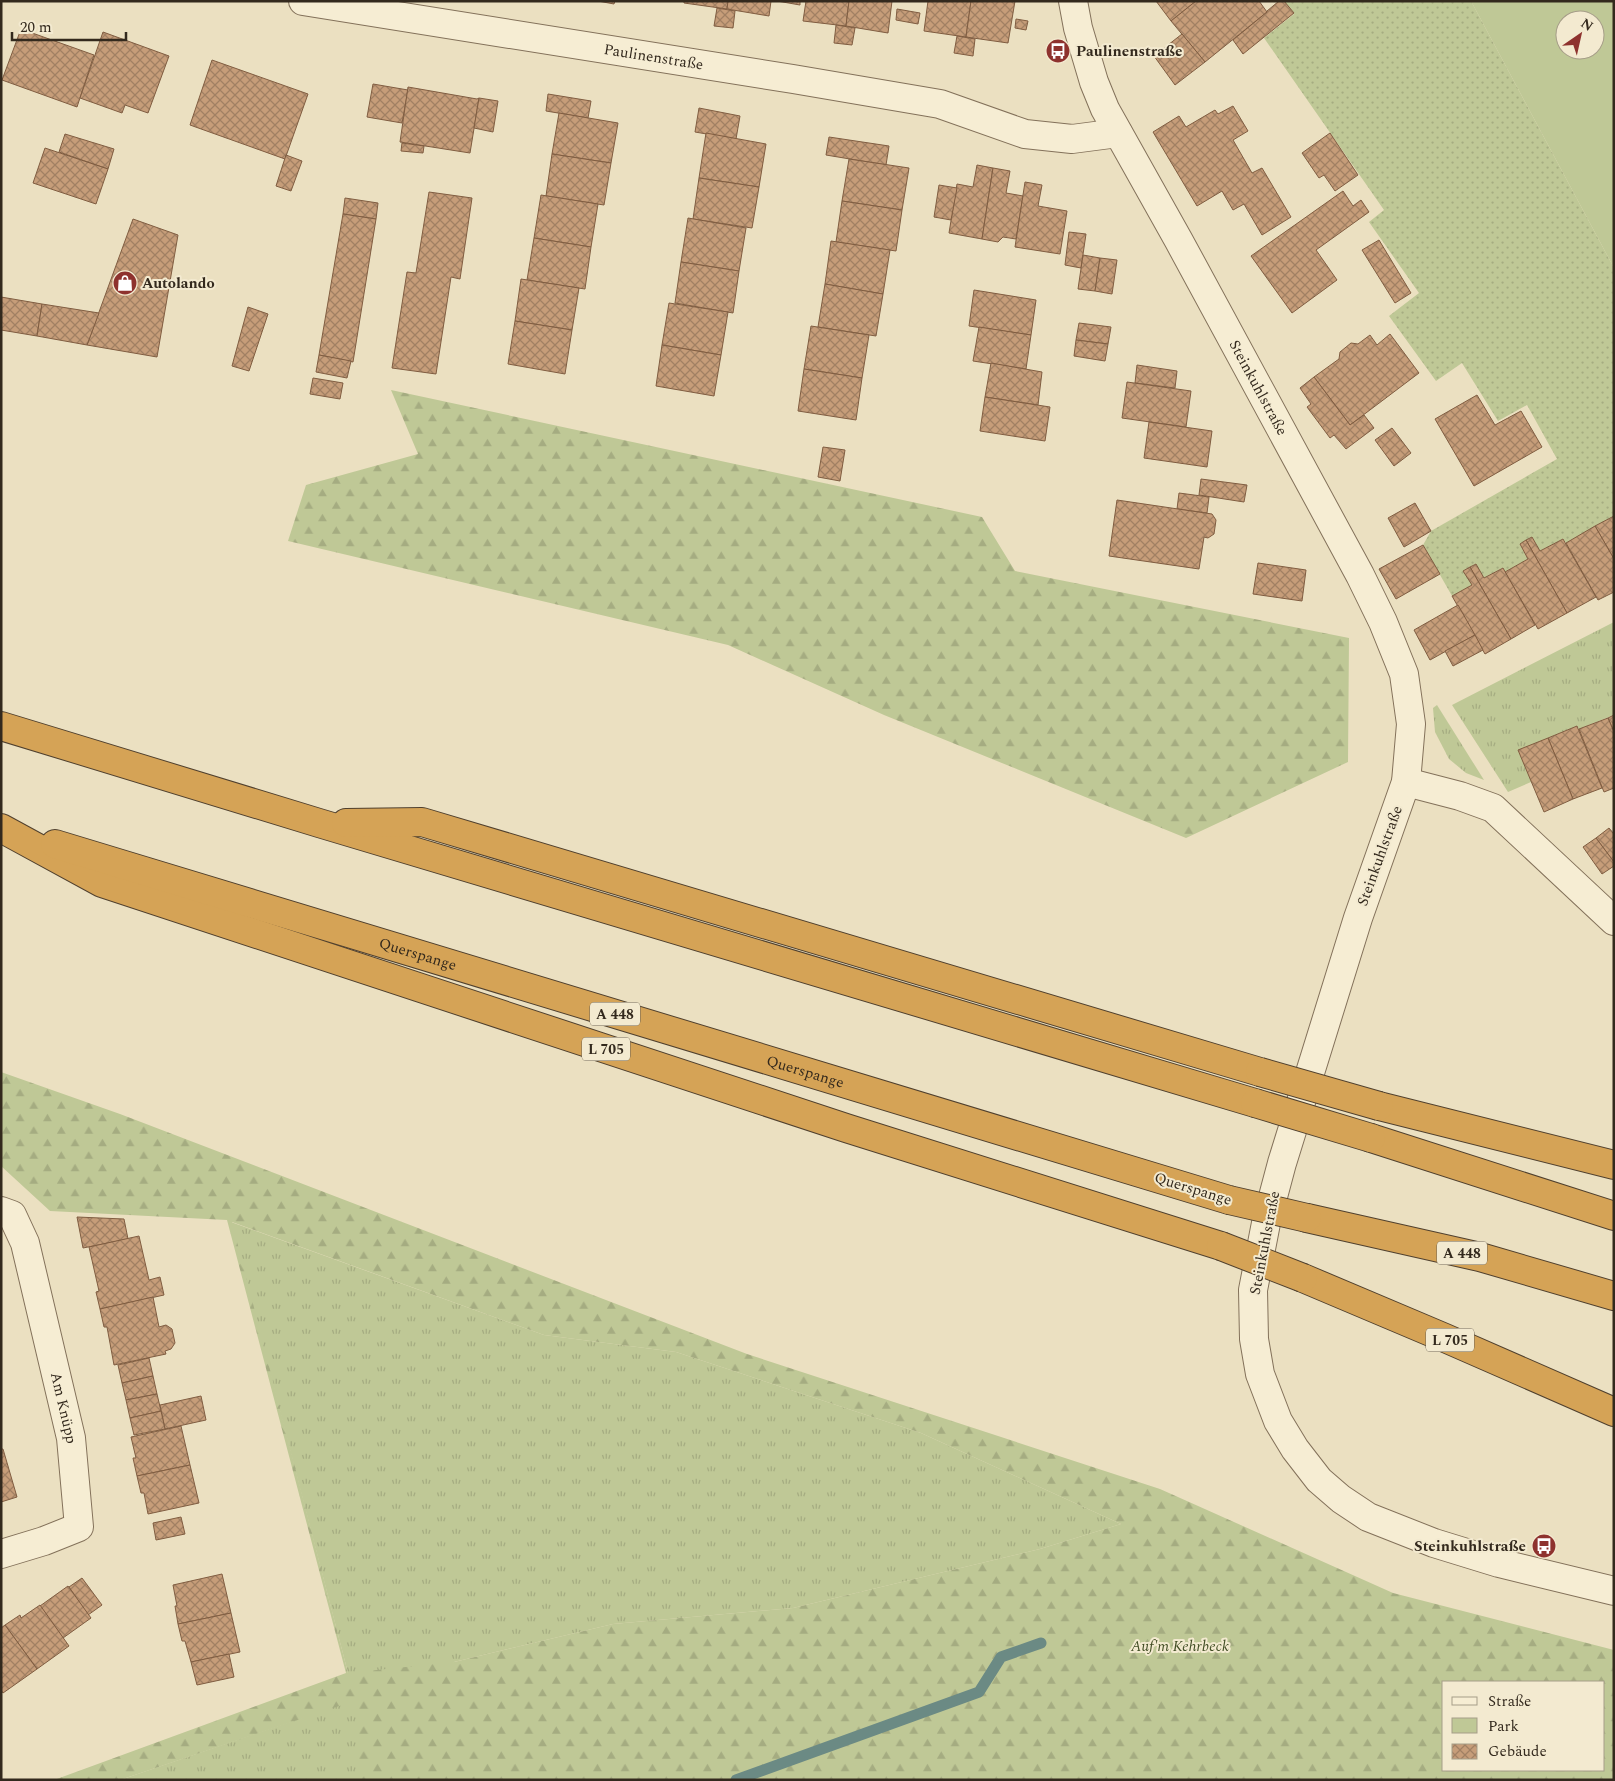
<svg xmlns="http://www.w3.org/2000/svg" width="1615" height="1781" font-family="Spectral,serif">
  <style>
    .grass { fill: url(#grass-tufts) }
    .forest { fill: url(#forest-firs); fill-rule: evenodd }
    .park { fill: #bfc896; fill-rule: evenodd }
    .garden { fill: url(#garden-dots) }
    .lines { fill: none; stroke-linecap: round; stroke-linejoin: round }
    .stream { stroke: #6b8a84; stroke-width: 11 }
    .building { fill: url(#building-cross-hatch); stroke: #805d41 }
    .minor-casing { stroke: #83715a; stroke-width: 30 }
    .highway-casing { stroke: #50402e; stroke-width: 30 }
    .minor { stroke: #f6edd3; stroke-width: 28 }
    .highway { stroke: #d5a356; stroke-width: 28 }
    .highway-bridge-casing { stroke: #50402e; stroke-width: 30; stroke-linecap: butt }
    .highway-bridge { stroke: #d5a356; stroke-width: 28 }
    .labels { text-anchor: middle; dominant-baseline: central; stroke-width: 4; stroke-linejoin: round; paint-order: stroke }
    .shield { fill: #f3ead0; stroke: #6d6353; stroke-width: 1 }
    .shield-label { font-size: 14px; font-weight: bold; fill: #33291d }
    .poi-label { font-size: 15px; font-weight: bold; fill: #33291d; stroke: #f3ead0; text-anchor: start }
    .street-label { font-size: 15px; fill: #33291d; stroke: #f3ead0 }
    .park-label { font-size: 15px; font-style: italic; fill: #424e25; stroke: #f3ead0 }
  </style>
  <defs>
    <pattern id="grass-tufts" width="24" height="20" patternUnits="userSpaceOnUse" patternTransform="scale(1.25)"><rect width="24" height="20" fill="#bfc896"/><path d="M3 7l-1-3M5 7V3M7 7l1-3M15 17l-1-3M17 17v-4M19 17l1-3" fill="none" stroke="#a5ac81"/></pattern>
    <pattern id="forest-firs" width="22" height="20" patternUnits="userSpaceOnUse" patternTransform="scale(1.25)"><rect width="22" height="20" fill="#bfc896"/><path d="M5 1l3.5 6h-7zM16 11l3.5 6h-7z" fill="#a5ac81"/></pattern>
    <pattern id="garden-dots" width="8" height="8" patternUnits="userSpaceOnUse" patternTransform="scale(1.25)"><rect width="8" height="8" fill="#bfc896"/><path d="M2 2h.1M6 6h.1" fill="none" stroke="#a5ac81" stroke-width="1.8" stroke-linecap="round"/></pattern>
    <pattern id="building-cross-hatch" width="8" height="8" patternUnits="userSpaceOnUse" patternTransform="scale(1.25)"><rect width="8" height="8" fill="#c69d79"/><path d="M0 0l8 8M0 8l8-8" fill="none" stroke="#a18063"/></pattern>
  </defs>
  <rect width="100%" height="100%" fill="#ebe0c1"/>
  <!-- grass -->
  <g class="grass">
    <path d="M1614 622V715L1579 729 1577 726 1548 738 1531 782 1508 792 1452 705Z"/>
    <path d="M1437 705 1484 780 1466 773 1449 759 1435 732 1433 708Z"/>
    <path d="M231 1222 544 1335 676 1352 921 1433 1121 1524 1040 1549 793 1608 613 1624 454 1662 394 1709 649 1780H120L357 1699 348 1673Z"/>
  </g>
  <!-- forest -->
  <g class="forest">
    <path d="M391 390 982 517 1015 571 1349 638 1348 762 1186 838 884 715 728 645 288 541 306 485 418 454Z"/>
    <path d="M1 1072 120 1114 747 1354 1160 1489 1393 1593 1614 1650V1780H359L357 1700 120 1780H54L346 1673 227 1220 50 1211 1 1166ZM232 1222 544 1335 676 1352 921 1433 1121 1524 1040 1549 793 1608 613 1624 454 1662 348 1673ZM1444 1682H1604V1770H1444Z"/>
  </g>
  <!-- park -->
  <path class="park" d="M1471 1H1614V268ZM1565 20H1595V50H1565Z"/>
  <!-- garden -->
  <path class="garden" d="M1284 1H1471L1614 268V516L1566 543 1563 539 1540 551 1532 537 1520 544 1528 559 1505 572 1502 568 1484 578 1475 564 1464 571 1472 585 1452 596 1423 545 1431 531 1557 459 1527 405 1498 421 1462 363 1436 381 1389 316 1419 293 1369 222 1384 210 1264 38 1294 14Z"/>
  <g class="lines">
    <!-- stream -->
    <path class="stream" d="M736 1780 979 1692 1001 1657 1041 1643"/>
  </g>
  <!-- building -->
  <g class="building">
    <path d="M598 1H615L614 4Z"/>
    <path d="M684 1H728L727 9 684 3Z"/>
    <path d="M728 1H771L769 16 727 9Z"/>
    <path d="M777 1H800V5Z"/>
    <path d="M806 1H849L846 26 803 21Z"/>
    <path d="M849 1H892L888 33 846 26Z"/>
    <path d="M928 1H971L966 37 924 31Z"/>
    <path d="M971 1H1015L1008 43 966 37Z"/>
    <path d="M1156 1H1196L1171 21Z"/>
    <path d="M1196 1H1259L1267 12 1205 62 1171 21Z"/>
    <path d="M1279 1H1284L1294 13 1243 54 1233 40 1267 12V11Z"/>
    <path d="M717 8 735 11 733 28 714 26Z"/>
    <path d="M897 9 920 13 918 24 896 20Z"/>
    <path d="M1016 19 1028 21 1026 30 1015 28Z"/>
    <path d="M836 25 855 28 852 45 834 43Z"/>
    <path d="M21 29 94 55 77 107 2 80Z"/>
    <path d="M103 32 169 56 148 113 125 105 122 113 80 98Z"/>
    <path d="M1182 34 1205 62 1175 85 1154 56Z"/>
    <path d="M957 36 975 39 973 56 954 53Z"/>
    <path d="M212 60 308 94 285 159 190 125Z"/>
    <path d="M373 84 408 90 402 123 367 117Z"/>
    <path d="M408 87 477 99 479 98 470 153 400 142Z"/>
    <path d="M548 94 591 101 588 118 546 111Z"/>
    <path d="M479 98 498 101 493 132 474 128Z"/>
    <path d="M1233 106 1248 131 1233 140 1252 173 1262 168 1291 217 1262 235 1244 204 1233 210 1222 191 1197 206 1153 132 1179 116 1186 127 1215 110 1218 114Z"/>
    <path d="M699 108 740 116 736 139 695 132Z"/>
    <path d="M559 113 618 123 611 163 552 154Z"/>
    <path d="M706 133 766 144 759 187 699 178Z"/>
    <path d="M1330 133 1358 175 1335 191 1324 175 1319 178 1302 153Z"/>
    <path d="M65 134 114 149 108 169 59 152Z"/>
    <path d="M829 137 889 146 886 165 826 155Z"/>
    <path d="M402 143 424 146 423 153 401 151Z"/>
    <path d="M45 148 108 169 96 204 33 183Z"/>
    <path d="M552 154 611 163 604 205 546 196Z"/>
    <path d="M286 155 302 161 291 191 276 186Z"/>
    <path d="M849 159 909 168 902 210 842 201Z"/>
    <path d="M977 165 993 168 982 239 949 233 957 184 973 187Z"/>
    <path d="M993 168 1010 171 1006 193 1023 196 1016 239 1003 237 998 242 982 239Z"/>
    <path d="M699 178 759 187 752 228 693 219Z"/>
    <path d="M1025 182 1042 185 1038 206 1067 211 1060 254 1015 247Z"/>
    <path d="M939 185 957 188 951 220 934 217Z"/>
    <path d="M1343 191 1353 206 1361 200 1369 212 1316 250 1337 280 1292 313 1251 256Z"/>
    <path d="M429 192 472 198 460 279 451 277 436 374 392 368 407 272 416 273Z"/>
    <path d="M541 195 598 204 591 247 534 238Z"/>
    <path d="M345 198 378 203 376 219 343 214Z"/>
    <path d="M842 201 902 210 896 251 836 242Z"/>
    <path d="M343 214 376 219 353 362 319 355Z"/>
    <path d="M688 218 746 228 739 271 681 262Z"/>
    <path d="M133 219 178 235 157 357 87 345Z"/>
    <path d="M1069 232 1086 234 1081 268 1065 265Z"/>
    <path d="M534 238 591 247 585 289 527 280Z"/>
    <path d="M1379 240 1411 293 1395 303 1362 250Z"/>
    <path d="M831 241 890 250 883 294 825 284Z"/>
    <path d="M1083 255 1100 258 1095 291 1078 289Z"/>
    <path d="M1100 258 1117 260 1112 294 1095 291Z"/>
    <path d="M681 262 739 271 733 313 675 303Z"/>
    <path d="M521 279 579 288 572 330 515 321Z"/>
    <path d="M825 284 883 294 876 336 818 327Z"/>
    <path d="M974 290 1036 300 1031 335 969 326Z"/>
    <path d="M1 297 42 304 37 336 1 330Z"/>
    <path d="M669 303 728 312 721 355 662 345Z"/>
    <path d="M42 304 99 313 87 345 37 336Z"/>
    <path d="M248 307 268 314 249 371 232 366Z"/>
    <path d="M515 321 572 330 565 374 508 364Z"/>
    <path d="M1079 323 1111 327 1108 344 1076 340Z"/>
    <path d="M811 326 869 335 862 378 804 369Z"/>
    <path d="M979 327 1031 335 1026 369 973 361Z"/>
    <path d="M1390 334 1419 373 1350 425 1314 377 1339 359 1340 352 1351 343 1358 344 1370 335 1377 345Z"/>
    <path d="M1076 340 1108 344 1105 361 1074 356Z"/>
    <path d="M662 345 721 355 714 396 656 386Z"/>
    <path d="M319 355 351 361 347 378 316 372Z"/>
    <path d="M991 363 1042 372 1038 405 985 397Z"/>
    <path d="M1137 365 1177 371 1175 388 1135 383Z"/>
    <path d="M804 369 862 378 856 420 798 411Z"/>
    <path d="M1314 377 1350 425 1364 415 1374 428 1346 449 1334 435 1330 438 1307 407 1311 404 1300 388Z"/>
    <path d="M313 378 343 383 340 399 310 394Z"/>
    <path d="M1127 382 1191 391 1186 427 1122 418Z"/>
    <path d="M1477 395 1495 425 1521 411 1542 447 1474 486 1435 419Z"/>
    <path d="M985 397 1050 407 1045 441 980 431Z"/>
    <path d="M1149 422 1212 431 1207 467 1144 458Z"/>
    <path d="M1392 428 1411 453 1394 466 1375 440Z"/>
    <path d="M823 447 845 450 840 481 818 477Z"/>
    <path d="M1201 479 1247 485 1244 502 1199 495Z"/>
    <path d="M1179 493 1209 497 1207 513 1177 509Z"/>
    <path d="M1117 500 1212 514 1216 520 1214 534 1208 538 1204 537 1199 569 1109 556Z"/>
    <path d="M1415 503 1431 531 1404 547 1388 518Z"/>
    <path d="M1614 516V559L1595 526Z"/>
    <path d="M1595 526 1614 559V592L1598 600 1566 543Z"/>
    <path d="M1532 537 1540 551 1563 539 1596 597 1567 613 1526 540Z"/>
    <path d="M1526 540 1567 613 1538 629 1505 572 1528 559 1520 544Z"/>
    <path d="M1423 545 1440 574 1396 599 1379 569Z"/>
    <path d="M1258 563 1306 570 1302 601 1253 594Z"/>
    <path d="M1476 564 1484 578 1503 568 1535 625 1511 639 1470 567Z"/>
    <path d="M1470 567 1511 639 1485 654 1452 596 1472 585 1463 571Z"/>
    <path d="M1458 605 1475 635 1430 660 1414 630Z"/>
    <path d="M1475 635 1483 650 1453 666 1445 651Z"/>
    <path d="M1614 715V732L1608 718Z"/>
    <path d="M1608 718 1614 732V788L1604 792 1579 729Z"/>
    <path d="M1577 726 1602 788 1573 799 1548 738Z"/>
    <path d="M1548 738 1573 799 1544 812 1518 750Z"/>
    <path d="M1609 828 1614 834V862L1596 838Z"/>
    <path d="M1596 838 1614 862V866L1602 874 1583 847Z"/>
    <path d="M77 1217 124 1219 128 1239 83 1248Z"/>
    <path d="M139 1236 149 1280 160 1277 164 1295 100 1309 96 1292 99 1291 89 1247Z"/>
    <path d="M153 1297 159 1327 166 1325 172 1329 175 1343 171 1349 165 1351 166 1354 114 1365 107 1327H104L100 1309Z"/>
    <path d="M149 1358 153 1376 122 1383 118 1365Z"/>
    <path d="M153 1376 157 1394 126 1400 122 1383Z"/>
    <path d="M157 1394 161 1411 130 1418 126 1400Z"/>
    <path d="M201 1396 206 1420 165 1429 160 1405Z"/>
    <path d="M161 1411 165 1429 134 1435 130 1418Z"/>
    <path d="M181 1426 190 1465 137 1476 133 1458H136L131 1437Z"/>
    <path d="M1 1449H3L17 1497 1 1502Z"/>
    <path d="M190 1465 199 1503 148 1514 144 1493H141L137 1476Z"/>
    <path d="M181 1517 185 1534 156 1540 153 1523Z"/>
    <path d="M222 1574 231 1613 178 1624 175 1606H177L173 1585Z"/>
    <path d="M82 1578 102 1605 88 1615 69 1587Z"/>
    <path d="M68 1586 91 1618 63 1638 40 1606Z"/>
    <path d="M40 1605 69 1646 37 1669 5 1625 20 1615 21 1618Z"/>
    <path d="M231 1613 240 1652 191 1662 185 1641H182L178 1624Z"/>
    <path d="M5 1625 37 1669 3 1693 1 1690V1628Z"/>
    <path d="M229 1654 234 1677 197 1685 191 1662Z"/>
  </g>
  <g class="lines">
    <defs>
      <g id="minor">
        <path id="s1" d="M303 1 793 79 940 104 1025 134 1072 139 1118 133"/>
        <path id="s2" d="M1073 1 1078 28 1094 82 1105 109 1179 241 1360 575 1383 622 1404 674 1411 724 1406 782 1358 918 1282 1163 1266 1223 1253 1290 1254 1339 1260 1374 1278 1421 1295 1449 1319 1480 1341 1499 1368 1517 1434 1543 1499 1563 1614 1591"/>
        <path d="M1406 782 1460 796 1493 808 1614 921"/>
        <path id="s3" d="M1 1211 12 1215 25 1243 71 1438 79 1527 44 1541 1 1554"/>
      </g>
      <g id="highway">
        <path d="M1 726 319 823 1255 1103"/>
        <path d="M346 823 422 822 1260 1072"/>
        <path d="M1 828 102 883 846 1128 1221 1246"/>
        <path id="s4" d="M55 844 1229 1200"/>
        <path d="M1379 1106 1614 1165"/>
        <path d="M1371 1138 1614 1216"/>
        <path d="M1307 1218 1480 1257 1614 1296"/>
        <path d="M1303 1278 1445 1338 1614 1412"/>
      </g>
    </defs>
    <!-- minor casing -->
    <use href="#minor" class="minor-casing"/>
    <!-- highway casing -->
    <use href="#highway" class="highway-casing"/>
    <!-- minor -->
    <use href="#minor" class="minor"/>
    <!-- highway -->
    <use href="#highway" class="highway"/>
    <defs>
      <g id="highway-bridge">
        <path d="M1260 1072 1379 1106"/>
        <path d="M1255 1103 1371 1138"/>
        <path d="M1229 1200 1307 1218"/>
        <path d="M1221 1246 1303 1278"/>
      </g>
    </defs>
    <!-- highway-bridge casing -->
    <use href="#highway-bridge" class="highway-bridge-casing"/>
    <!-- highway-bridge -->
    <use href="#highway-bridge" class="highway-bridge"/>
  </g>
  <!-- icons -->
  <defs>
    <symbol id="bus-disc" viewBox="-11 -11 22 22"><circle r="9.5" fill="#8e322e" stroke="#f3ead0"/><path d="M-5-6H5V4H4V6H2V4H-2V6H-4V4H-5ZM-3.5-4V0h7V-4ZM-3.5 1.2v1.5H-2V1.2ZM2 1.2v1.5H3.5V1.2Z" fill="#fff"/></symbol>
    <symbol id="shop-disc" viewBox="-11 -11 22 22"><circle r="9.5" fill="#8e322e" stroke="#f3ead0"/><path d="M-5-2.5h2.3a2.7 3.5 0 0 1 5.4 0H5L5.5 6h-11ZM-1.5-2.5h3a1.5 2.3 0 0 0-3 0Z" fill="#fff"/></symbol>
  </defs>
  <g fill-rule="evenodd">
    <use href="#bus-disc" x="1044" y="37" width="28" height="28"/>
    <use href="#shop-disc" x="111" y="269" width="28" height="28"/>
    <use href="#bus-disc" x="1530" y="1532" width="28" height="28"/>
  </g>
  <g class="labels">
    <!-- shield labels -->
    <g class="shield">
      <rect x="590" y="1002.5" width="50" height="23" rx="4"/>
      <rect x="582" y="1037.5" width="48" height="23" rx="4"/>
      <rect x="1437" y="1241.5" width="50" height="23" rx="4"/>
      <rect x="1426" y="1328.5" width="48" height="23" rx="4"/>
    </g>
    <g class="shield-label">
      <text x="615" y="1014">A 448</text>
      <text x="606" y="1049">L 705</text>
      <text x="1462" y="1253">A 448</text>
      <text x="1450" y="1340">L 705</text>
    </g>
    <!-- poi labels -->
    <g class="poi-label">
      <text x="1076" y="51">Paulinenstraße</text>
      <text x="142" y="283">Autolando</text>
      <text x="1526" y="1546" text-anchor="end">Steinkuhlstraße</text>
    </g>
    <!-- street labels -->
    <g class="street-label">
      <text stroke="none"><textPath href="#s1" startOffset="355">Paulinenstraße</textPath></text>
      <text stroke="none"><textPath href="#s2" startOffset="431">Steinkuhlstraße</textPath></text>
      <text transform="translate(1380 856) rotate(-70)">Steinkuhlstraße</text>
      <text stroke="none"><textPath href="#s4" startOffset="379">Querspange</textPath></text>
      <text stroke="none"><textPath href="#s4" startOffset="784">Querspange</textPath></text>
      <text transform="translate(1193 1189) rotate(17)">Querspange</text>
      <text transform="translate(1265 1243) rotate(-79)">Steinkuhlstraße</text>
      <text stroke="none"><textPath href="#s3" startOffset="212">Am Knüpp</textPath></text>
    </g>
    <!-- park labels -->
    <g class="park-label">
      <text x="1180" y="1646">Auf'm Kehrbeck</text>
    </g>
  </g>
  <!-- border -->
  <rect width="1615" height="1781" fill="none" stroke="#33291d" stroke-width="5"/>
  <!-- legend -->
  <rect x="1442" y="1681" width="162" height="90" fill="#f3ead0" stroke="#a69d88"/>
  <rect x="1452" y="1697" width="25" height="8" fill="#f6edd3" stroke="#a69d88"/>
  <text x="1488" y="1706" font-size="15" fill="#33291d">Straße</text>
  <rect x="1452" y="1718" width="25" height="15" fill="#bfc896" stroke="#a69d88"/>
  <text x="1488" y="1731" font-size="15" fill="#33291d">Park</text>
  <rect x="1452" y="1744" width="25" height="15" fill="url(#building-cross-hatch)" stroke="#a69d88"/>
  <text x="1488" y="1756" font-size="15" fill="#33291d">Gebäude</text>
  <!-- north arrow -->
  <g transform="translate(1580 35) rotate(34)"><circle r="24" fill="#f3ead0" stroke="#a69d88"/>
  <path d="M0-4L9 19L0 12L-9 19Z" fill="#8e322e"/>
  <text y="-8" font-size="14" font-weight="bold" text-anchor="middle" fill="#33291d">N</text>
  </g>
  <!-- scale -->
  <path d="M12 32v8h114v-8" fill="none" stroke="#33291d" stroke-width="2.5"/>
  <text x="20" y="32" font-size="15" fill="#33291d" stroke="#f3ead0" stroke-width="4" paint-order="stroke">20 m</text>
</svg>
